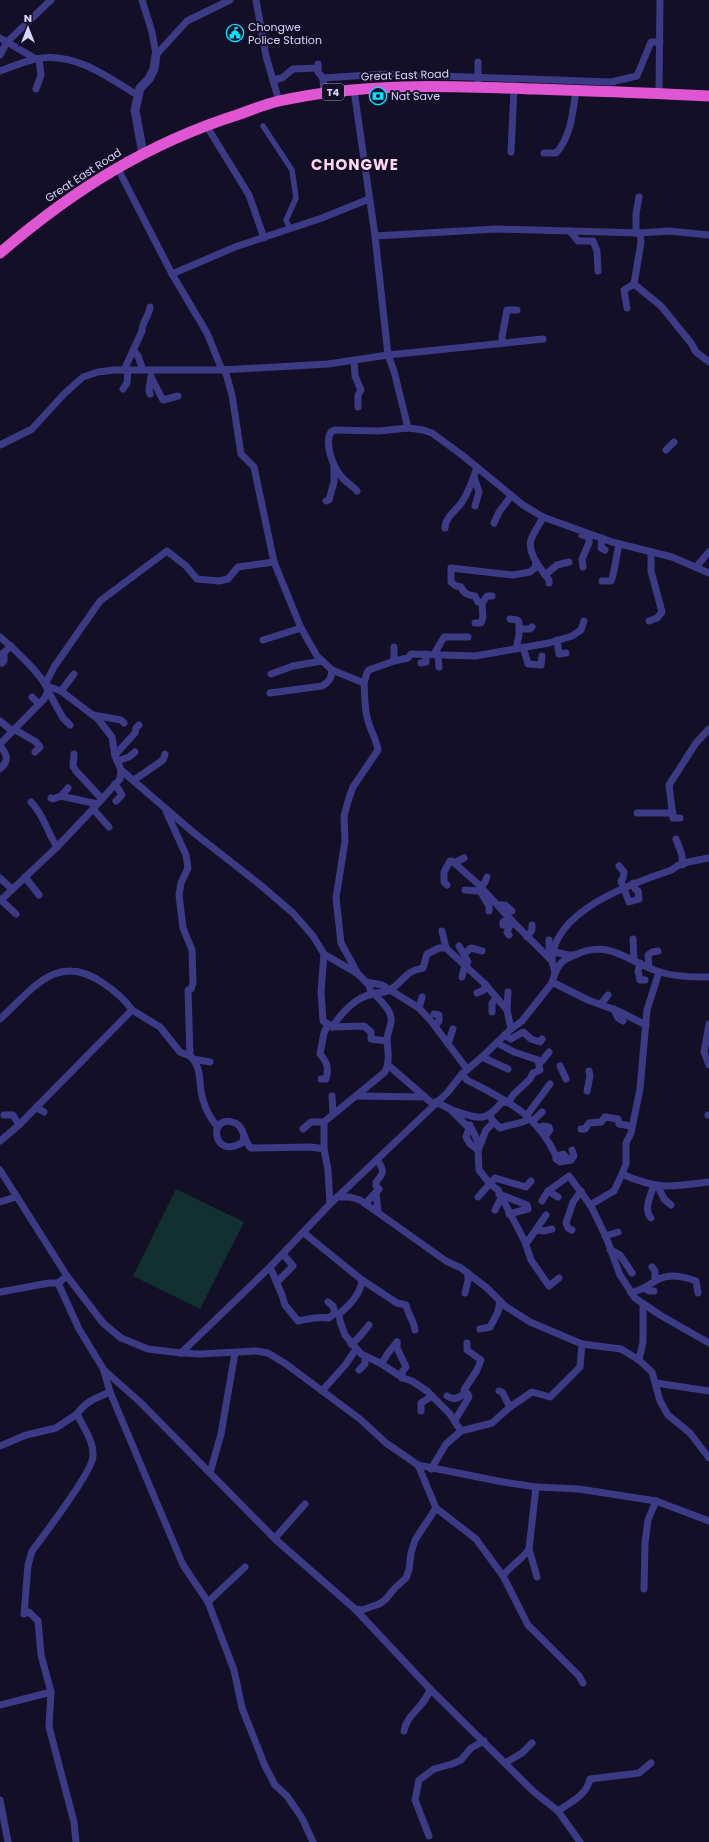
<svg xmlns="http://www.w3.org/2000/svg" width="709" height="1842" font-family="Poppins,sans-serif">
  <style>
    .pitch { fill: #12302f }
    .lines { fill: none; stroke-linecap: round; stroke-linejoin: round }
    .pedestrian { stroke: #3d3a85; stroke-width: 5.5 }
    .minor { stroke: #3d3a85; stroke-width: 7 }
    .tertiary { stroke: #3d3a85; stroke-width: 9 }
    .trunk { stroke: #e055d1; stroke-width: 11 }
    .labels { text-anchor: middle; dominant-baseline: central; stroke-width: 4; stroke-linejoin: round; paint-order: stroke }
    .shield { fill: #130f26; stroke: #9e99be; stroke-width: 1 }
    .shield-label { font-size: 10px; font-weight: bold; fill: #d9d4ff }
    .poi-label { font-size: 11px; fill: #d9d4ff; stroke: #130f26; text-anchor: start }
    .street-label { font-size: 11px; fill: #d9d4ff; stroke: #130f26 }
    .district-label { font-size: 15px; font-weight: bold; letter-spacing: 1px; fill: #ffd6f0; stroke: #130f26 }
  </style>
  <rect width="100%" height="100%" fill="#130f26"/>
  <!-- pitch -->
  <path class="pitch" d="M176 1189 244 1222 200 1309 133 1276Z"/>
  <g class="lines">
    <!-- pedestrian -->
    <path class="pedestrian" d="M263 126 292 170 296 198 286 220 290 229"/>
    <!-- minor -->
    <g class="minor">
      <path d="M142 0 152 32 156 55"/>
      <path d="M256 0 266 56 279 101"/>
      <path d="M0 38 36 59"/>
      <path d="M0 55 7 42 51 0"/>
      <path d="M156 55 187 21 230 0"/>
      <path d="M318 64V72L323 78 324 94"/>
      <path d="M0 71C11 67 23 62 35 59 73 51 107 76 137 95"/>
      <path d="M323 78 385 74 611 82 637 76 651 42H660"/>
      <path d="M273 80 282 78 293 69 318 68"/>
      <path d="M478 80V62"/>
      <path d="M36 89 41 75 39 59"/>
      <path d="M354 90 375 236 388 355 394 371 408 428"/>
      <path d="M659 93 660 0"/>
      <path d="M206 125 249 195 264 238"/>
      <path d="M511 152 514 88"/>
      <path d="M544 153H556C571 137 573 111 576 90"/>
      <path d="M117 167 172 274 207 333 222 370"/>
      <path d="M570 231 578 241H593L597 251 598 271"/>
      <path d="M636 233V214L639 197"/>
      <path d="M375 236 496 229 640 233 669 231 709 235"/>
      <path d="M172 274 235 247 322 218 369 199"/>
      <path d="M634 284 661 306 691 343 696 352 709 362"/>
      <path d="M627 308 624 290 634 284 641 242 640 233"/>
      <path d="M502 343V337L507 310H517"/>
      <path d="M134 351 138 356 143 370"/>
      <path d="M354 361 355 376 361 390 358 395V407"/>
      <path d="M124 370 142 331C142 322 149 316 150 307"/>
      <path d="M225 370 232 395 241 454 254 467 274 562 301 628 317 656 332 670 364 683C365 695 364 708 368 721 371 731 376 739 378 750L353 787 349 798 344 816 345 841 336 898 341 943 358 974 369 985 371 994"/>
      <path d="M151 377 163 400 178 396"/>
      <path d="M123 389 127 383 128 370"/>
      <path d="M150 394 149 390 151 376"/>
      <path d="M0 445 32 429 64 394 83 377 98 372 114 370H222L328 364 388 355 543 339"/>
      <path d="M666 450 674 442"/>
      <path d="M474 477 479 492 475 506"/>
      <path d="M357 491C352 485 345 482 341 476 333 467 324 443 331 432L335 430 379 431 408 428 423 430 432 433 462 455 523 505 543 517 612 542 672 557 709 573"/>
      <path d="M326 501 329 500 334 482V465"/>
      <path d="M543 517C540 524 535 530 532 537 525 551 541 569 549 580V583"/>
      <path d="M494 523 499 512 511 496"/>
      <path d="M445 528C445 517 456 511 462 502 469 491 473 480 477 467"/>
      <path d="M582 535 589 537V543L582 559 583 567"/>
      <path d="M602 538 601 548 605 550"/>
      <path d="M696 567 709 552"/>
      <path d="M545 575 557 565 569 562"/>
      <path d="M602 581H611C614 576 617 552 619 544"/>
      <path d="M482 603 487 596H492"/>
      <path d="M510 619 517 620 519 622V635L516 649"/>
      <path d="M649 621 657 618 662 612 651 571V552"/>
      <path d="M475 623H481L483 617 482 603 478 602 475 596C468 595 464 594 461 587L456 586 451 582V568L513 575 530 572 535 568 536 562"/>
      <path d="M519 629H530L532 627"/>
      <path d="M0 637C13 648 44 676 48 691L44 699 0 744"/>
      <path d="M263 640 301 628"/>
      <path d="M557 640 559 654 566 653"/>
      <path d="M523 647 528 664 541 665 542 656"/>
      <path d="M434 654 444 637H468"/>
      <path d="M438 654 439 667"/>
      <path d="M0 656 11 646"/>
      <path d="M394 661 408 658 411 654 475 656 549 643 572 636 581 630 584 621"/>
      <path d="M2 663 4 661V653"/>
      <path d="M421 663 426 662V654"/>
      <path d="M271 674 293 666 322 661"/>
      <path d="M46 683 54 667 100 601 167 551 186 566 197 579 219 581 228 579 238 567 274 562"/>
      <path d="M364 683 367 673 369 670 394 661V647"/>
      <path d="M47 686 61 691 98 719 112 737 115 756 121 770 194 833 258 883 293 913 313 936 324 954 358 974"/>
      <path d="M48 691 63 718 70 725"/>
      <path d="M61 691 74 674"/>
      <path d="M270 693 322 686C329 682 331 679 332 670"/>
      <path d="M32 697 39 704"/>
      <path d="M93 715 121 720 124 723"/>
      <path d="M0 721 12 731"/>
      <path d="M14 729 36 742 40 747 35 752"/>
      <path d="M0 746C8 755 9 761 0 769"/>
      <path d="M74 754 73 766 76 771 102 799"/>
      <path d="M115 755 135 733 136 728 139 725"/>
      <path d="M117 761 129 757 135 752"/>
      <path d="M134 780 163 760 165 754"/>
      <path d="M115 784 122 795 116 801"/>
      <path d="M61 796 68 788"/>
      <path d="M51 798 53 799 61 796 97 804"/>
      <path d="M31 802C44 815 47 832 57 847"/>
      <path d="M93 809 109 827"/>
      <path d="M166 811 186 855 188 868 181 883 179 895 183 928 192 950 193 983 191 989 188 990 190 1056C203 1067 198 1086 203 1100 206 1110 211 1120 218 1127"/>
      <path d="M637 813H673"/>
      <path d="M680 818H673L669 785 696 743 709 729"/>
      <path d="M676 839 682 855V865"/>
      <path d="M454 863 464 858"/>
      <path d="M619 866 624 872 623 878 621 881 629 902 639 899 638 891 635 889 633 883"/>
      <path d="M25 877 39 895"/>
      <path d="M0 878 12 889"/>
      <path d="M479 889 489 906V911"/>
      <path d="M465 890 478 891 485 882 487 877"/>
      <path d="M0 899 16 914"/>
      <path d="M0 901 57 847 93 809 120 779 121 770"/>
      <path d="M498 905H505L512 911"/>
      <path d="M503 925V922L509 918"/>
      <path d="M442 931 446 948"/>
      <path d="M509 935 507 932 512 921"/>
      <path d="M527 937 532 930V925"/>
      <path d="M633 939 634 960"/>
      <path d="M459 946 468 962 465 965 462 977"/>
      <path d="M549 951V940"/>
      <path d="M551 951 568 955H574"/>
      <path d="M324 954 321 992 323 1021 332 1027 364 1026 371 1032V1039L387 1041C388 1052 390 1062 385 1072L324 1122V1149"/>
      <path d="M464 954 471 948 482 951"/>
      <path d="M552 961C553 911 630 884 669 871 673 870 675 867 679 865 688 861 699 860 709 858"/>
      <path d="M640 963 638 971 640 980H645"/>
      <path d="M649 967 648 955 652 952 658 951"/>
      <path d="M555 973C561 961 563 960 575 955 610 938 629 963 660 972 676 977 693 977 709 977"/>
      <path d="M366 982 382 985 419 1008 431 1021 467 1069"/>
      <path d="M552 982 588 1000 618 1011 646 1025"/>
      <path d="M374 993C381 1002 393 1011 391 1022 390 1029 387 1034 387 1041"/>
      <path d="M477 993 484 990 485 984"/>
      <path d="M601 1004 608 995"/>
      <path d="M419 1008 422 997"/>
      <path d="M614 1009 618 1018 623 1021"/>
      <path d="M132 1010 160 1027 180 1052 190 1056"/>
      <path d="M507 1010 508 992"/>
      <path d="M492 1012V1003L496 998"/>
      <path d="M434 1014 439 1015V1021L435 1026"/>
      <path d="M0 1019C33 989 57 951 103 983 115 991 124 998 132 1010L19 1125 0 1141"/>
      <path d="M709 1024 704 1052 709 1065"/>
      <path d="M332 1027C342 1013 354 998 372 994 377 992 386 993 390 990 404 981 405 971 423 968L427 954 439 948H446L485 984 507 1010 511 1029"/>
      <path d="M505 1035 511 1039 523 1032 531 1039 540 1042 542 1039"/>
      <path d="M448 1044 453 1029"/>
      <path d="M482 1057 508 1069"/>
      <path d="M193 1059 210 1062"/>
      <path d="M542 1061 549 1052"/>
      <path d="M388 1065 433 1104"/>
      <path d="M560 1066 566 1079"/>
      <path d="M462 1074 467 1080C507 1101 536 1113 556 1156L563 1154 569 1160"/>
      <path d="M321 1079H326C329 1068 327 1062 320 1054L324 1033 328 1024"/>
      <path d="M587 1091 590 1076 589 1071"/>
      <path d="M332 1096 333 1114"/>
      <path d="M357 1096 424 1097"/>
      <path d="M436 1102 450 1109 469 1128 466 1137 470 1144 478 1150 479 1170 490 1184 498 1190 525 1242 531 1260 549 1286 559 1278"/>
      <path d="M36 1107 44 1112"/>
      <path d="M452 1110C475 1117 484 1125 501 1103L508 1102 514 1094 530 1079 533 1073 540 1070 538 1060 514 1052 497 1043"/>
      <path d="M4 1115H13L19 1125"/>
      <path d="M490 1115 492 1120 500 1128C509 1124 518 1125 527 1120L528 1116"/>
      <path d="M527 1115 550 1084"/>
      <path d="M708 1115H709"/>
      <path d="M533 1121 542 1112"/>
      <path d="M470 1125 469 1128 472 1129 478 1142V1150"/>
      <path d="M538 1128 543 1126 549 1127 550 1130 545 1136"/>
      <path d="M303 1129 311 1122H324"/>
      <path d="M581 1129H585L589 1123 601 1122 605 1117 618 1119 619 1124 631 1126"/>
      <path d="M479 1148 486 1130 493 1123"/>
      <path d="M556 1156V1159L560 1162 571 1160 574 1156 572 1150"/>
      <path d="M0 1170 67 1276 103 1323 121 1338 148 1349 181 1353 200 1354 256 1351 268 1353 286 1364 360 1419 386 1443 418 1465 503 1482 536 1487 579 1489 656 1501 709 1521"/>
      <path d="M622 1174 626 1164V1143L631 1133 640 1089 647 1010 659 972"/>
      <path d="M658 1186 664 1199 671 1205"/>
      <path d="M376 1193 378 1212"/>
      <path d="M499 1194 527 1205 528 1209 509 1214"/>
      <path d="M337 1197H350L360 1200 446 1261 461 1268 487 1288 505 1306 530 1322 582 1344 621 1349 639 1360 652 1372 660 1401 668 1415 690 1433 709 1458"/>
      <path d="M478 1197 495 1178 526 1187 531 1181"/>
      <path d="M558 1197 548 1191 569 1176 591 1206 606 1237 620 1275 635 1298 660 1315 709 1343"/>
      <path d="M542 1201 548 1191"/>
      <path d="M0 1202 16 1197"/>
      <path d="M330 1204 447 1093 462 1074 482 1057 511 1029 522 1021 552 983 555 973 552 961 512 921 478 884 452 861H450L444 872V882L447 885"/>
      <path d="M365 1204 379 1189 376 1186V1182C385 1172 384 1171 377 1159"/>
      <path d="M590 1205 614 1191 622 1174C658 1190 671 1187 709 1182"/>
      <path d="M495 1210 501 1198"/>
      <path d="M651 1218C643 1209 651 1195 654 1185"/>
      <path d="M536 1230 544 1231 552 1229"/>
      <path d="M572 1230 568 1228 566 1223 573 1202 581 1191"/>
      <path d="M304 1233 362 1280C361 1294 350 1305 339 1314"/>
      <path d="M605 1236 618 1232"/>
      <path d="M526 1244 546 1215"/>
      <path d="M610 1250 620 1255 632 1273"/>
      <path d="M270 1267 282 1295 285 1305 298 1321C309 1319 318 1316 329 1318L335 1313"/>
      <path d="M67 1276 58 1283 79 1329 104 1370 140 1402 276 1540 355 1609 430 1689 534 1792 558 1811 580 1842"/>
      <path d="M277 1280 278 1281 293 1266 283 1254"/>
      <path d="M362 1280 397 1303 406 1305C408 1315 414 1321 415 1330"/>
      <path d="M655 1281C669 1273 682 1276 696 1281L698 1293"/>
      <path d="M644 1288 655 1281V1271L652 1267"/>
      <path d="M0 1292 49 1283H58"/>
      <path d="M465 1293 468 1281V1273"/>
      <path d="M631 1293 644 1288 649 1291H654"/>
      <path d="M328 1302 333 1306 335 1313 339 1314"/>
      <path d="M339 1314 340 1321 345 1335 361 1354 380 1363 403 1378 412 1381 427 1391 450 1414 461 1431"/>
      <path d="M480 1329 490 1327 498 1312 500 1301"/>
      <path d="M397 1342V1348L406 1367 402 1372V1378"/>
      <path d="M351 1344C358 1340 364 1331 369 1325"/>
      <path d="M181 1353 270 1267 330 1204 328 1170 324 1149 311 1147 251 1148C243 1141 245 1127 235 1123 207 1112 212 1162 243 1142L244 1135"/>
      <path d="M639 1360 643 1342V1304"/>
      <path d="M382 1363 388 1353 397 1342"/>
      <path d="M359 1370 365 1364V1356"/>
      <path d="M104 1371 110 1392 183 1565 208 1602 234 1670 242 1708 265 1766 275 1785 287 1796 302 1818 313 1842"/>
      <path d="M656 1383 709 1391"/>
      <path d="M322 1391 346 1364 356 1349"/>
      <path d="M499 1391 502 1392 510 1407"/>
      <path d="M465 1392 464 1390 477 1370 481 1360 467 1350V1343"/>
      <path d="M447 1396C454 1401 460 1398 465 1392L468 1394 469 1397 455 1420"/>
      <path d="M421 1411V1403L432 1396"/>
      <path d="M77 1414C86 1401 96 1398 110 1392"/>
      <path d="M0 1446 26 1435 56 1428 77 1414C83 1427 94 1441 93 1456 93 1471 44 1535 32 1551L28 1565 24 1614 29 1612 38 1621 41 1655 51 1692 49 1727 74 1822 76 1842"/>
      <path d="M418 1465 436 1508 476 1539 503 1576 528 1625 579 1676 583 1683"/>
      <path d="M431 1469 446 1444 461 1431 492 1423 510 1407 532 1392 550 1397 580 1367 582 1344"/>
      <path d="M210 1473 221 1434 235 1353"/>
      <path d="M536 1487 529 1549 537 1577"/>
      <path d="M275 1538 305 1504"/>
      <path d="M503 1576C511 1565 523 1559 529 1549"/>
      <path d="M644 1589 645 1543 648 1520 656 1501"/>
      <path d="M208 1602 245 1567"/>
      <path d="M355 1609 362 1610 379 1604 385 1600 395 1588 406 1578 409 1570 411 1553 415 1540 436 1508"/>
      <path d="M0 1705 51 1692"/>
      <path d="M404 1731C407 1713 425 1707 430 1689"/>
      <path d="M505 1763 522 1753 532 1743"/>
      <path d="M0 1800 8 1842"/>
      <path d="M558 1811C572 1801 586 1796 590 1779L639 1773 651 1763"/>
      <path d="M429 1836 415 1800 419 1780 434 1769 452 1764 461 1760 471 1748 484 1741"/>
    </g>
    <!-- tertiary -->
    <path class="tertiary" d="M143 154 135 110 140 88 149 79 154 69 156 55"/>
    <!-- trunk -->
    <path class="trunk" d="M0 253C73 190 148 143 240 114 253 109 266 104 279 101 363 82 450 86 535 89 593 91 651 93 709 96"/>
  </g>
  <!-- icons -->
  <defs>
    <symbol id="civic-ring" viewBox="-11 -11 22 22"><circle r="9.5" fill="#130f26" stroke="#00e5ff" stroke-width="1.5"/><path d="M-.6-6.5H3V-4.5H.6V-3L4-1V1h2V6H-6V1h2V-1L-.6-3ZM-1.2 2.5V6h2.4V2.5Z" fill="#00e5ff"/></symbol>
    <symbol id="bank-ring" viewBox="-11 -11 22 22"><circle r="9.5" fill="#130f26" stroke="#00e5ff" stroke-width="1.5"/><path d="M-6-4H6V4H-6ZM0-2.3a2.3 2.3 0 1 0 0 4.6a2.3 2.3 0 1 0 0-4.6Z" fill="#00e5ff"/></symbol>
  </defs>
  <g fill-rule="evenodd">
    <use href="#civic-ring" x="225" y="23" width="20" height="20"/>
    <use href="#bank-ring" x="368" y="86" width="20" height="20"/>
  </g>
  <g class="labels">
    <!-- shield labels -->
    <rect class="shield" x="322" y="84" width="22" height="16" rx="3"/>
    <g class="shield-label">
      <text x="333" y="92">T4</text>
    </g>
    <!-- poi labels -->
    <g class="poi-label">
      <text x="248" y="27">Chongwe<tspan x="248" dy="13">Police Station</tspan></text>
      <text x="391" y="96">Nat Save</text>
    </g>
    <!-- street labels -->
    <g class="street-label">
      <text transform="translate(405 75) rotate(-2)">Great East Road</text>
      <text transform="translate(83 175) rotate(-33)">Great East Road</text>
    </g>
    <!-- district labels -->
    <g class="district-label">
      <text x="355" y="164">CHONGWE</text>
    </g>
  </g>
  <!-- north arrow -->
  <g transform="translate(28 28)" stroke="#130f26" stroke-width="3" paint-order="stroke">
  <path d="M0-3L7 15L0 10L-7 15Z" fill="#d9d4ff"/>
  <text y="-6" font-size="11" font-weight="bold" text-anchor="middle" fill="#d9d4ff">N</text>
  </g>
</svg>
